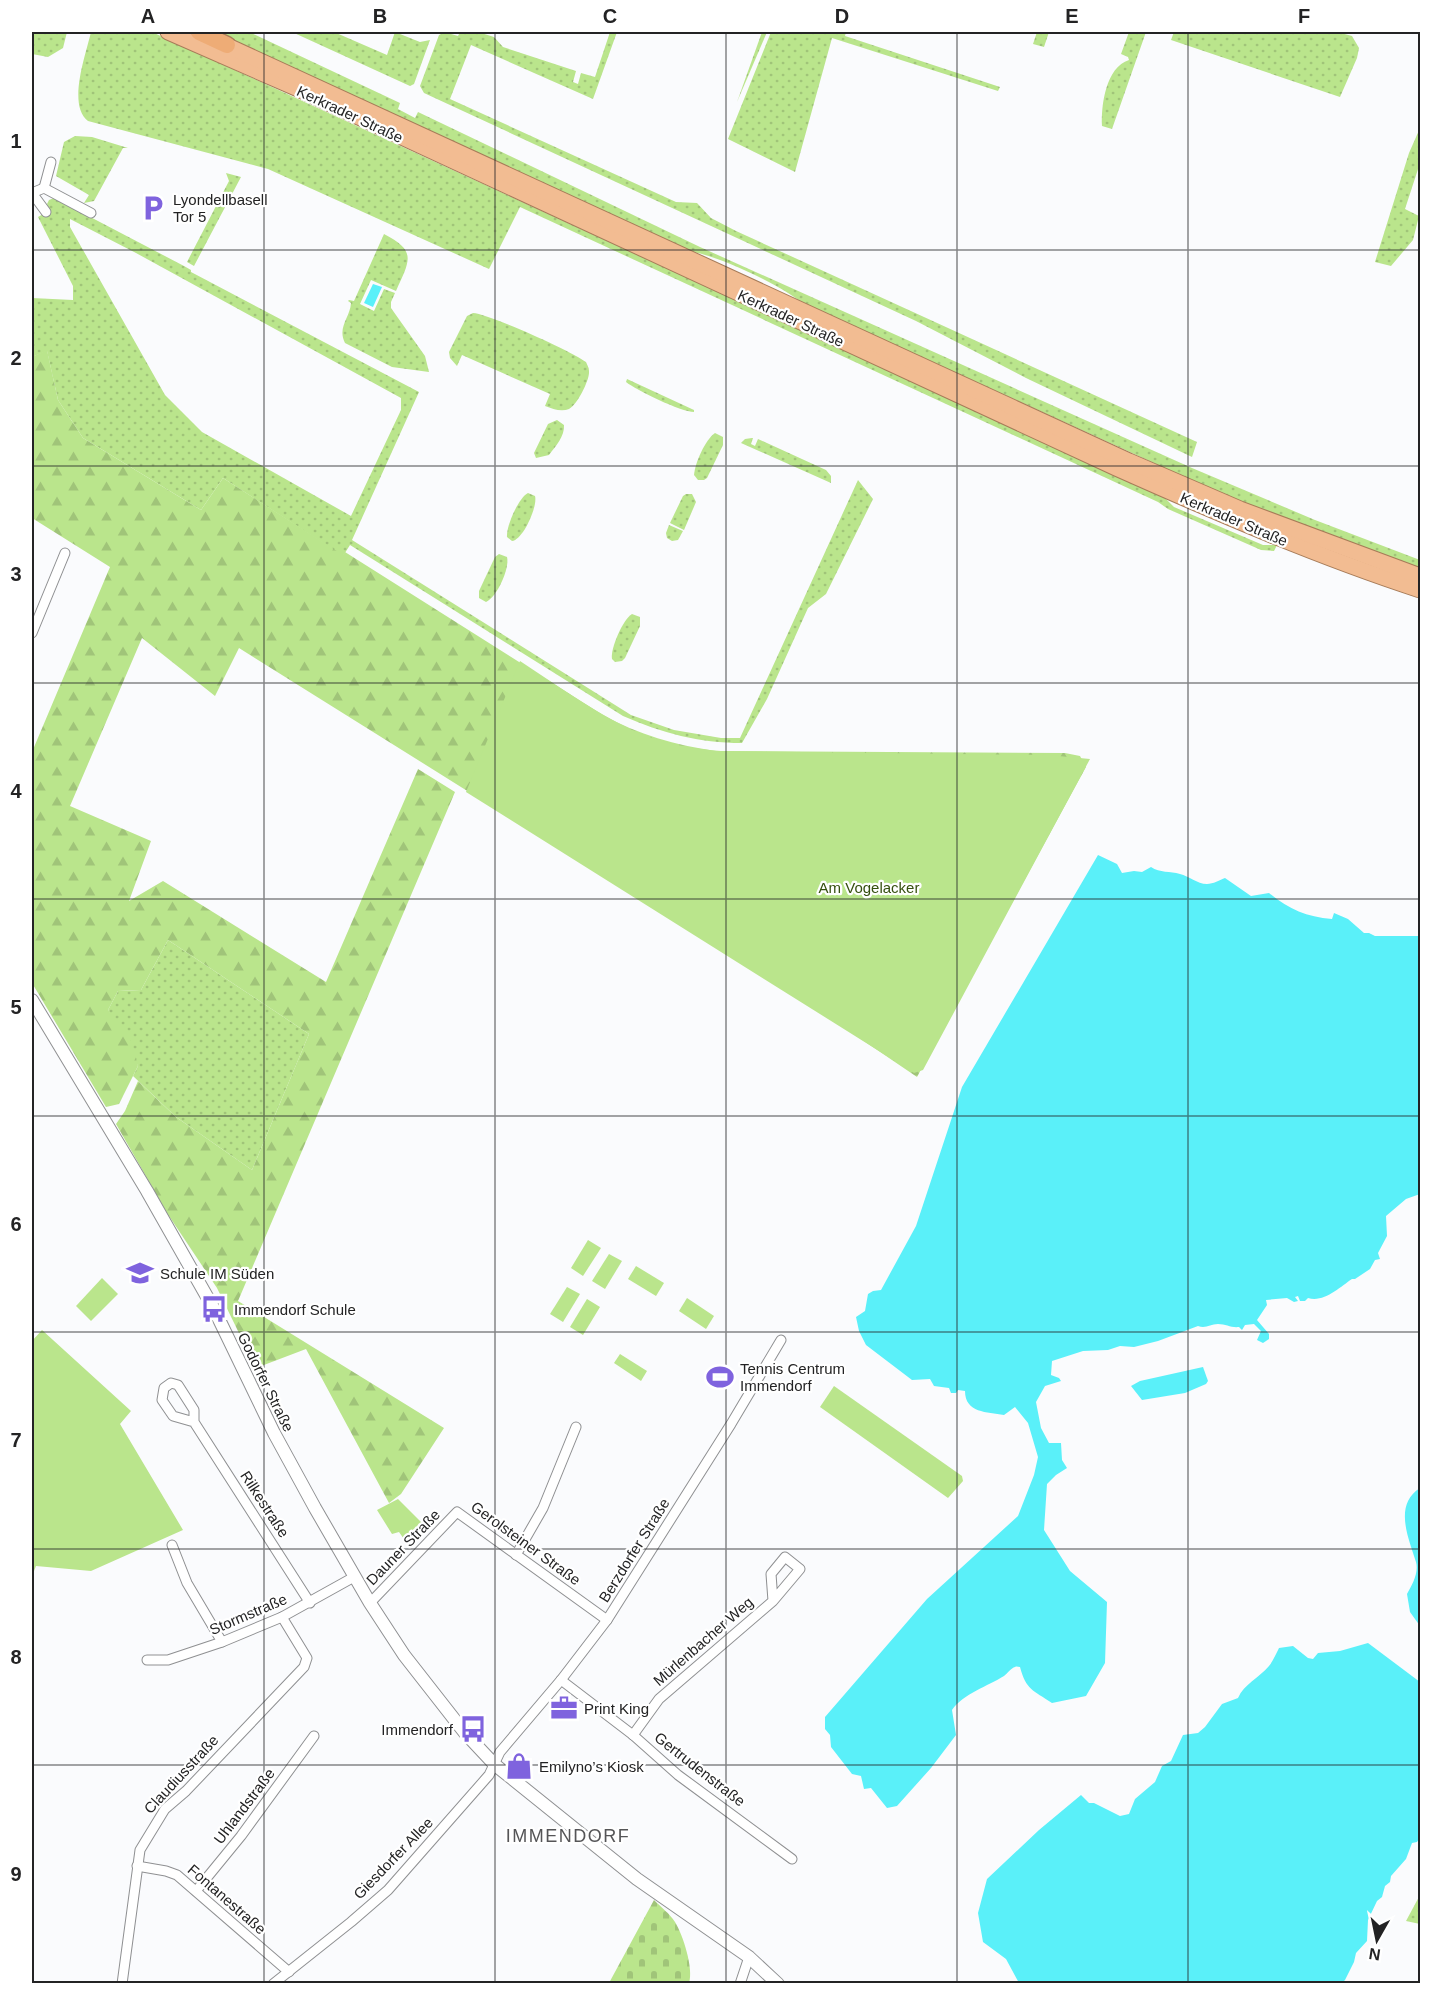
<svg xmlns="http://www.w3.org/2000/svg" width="1452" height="2015" font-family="Helvetica,sans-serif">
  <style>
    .grass { fill: url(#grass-dots); fill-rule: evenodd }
    .forest { fill: url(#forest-firs) }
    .cemetery { fill: url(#cemetery-stones) }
    .green { fill: #bae58c }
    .water { fill: #5af0f9 }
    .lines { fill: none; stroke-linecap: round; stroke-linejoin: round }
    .minor-casing { stroke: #8f9092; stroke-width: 11 }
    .tertiary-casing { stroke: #8f9092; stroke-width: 14 }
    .trunk-casing { stroke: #a77c59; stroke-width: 17 }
    .motorway-casing { stroke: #a77c59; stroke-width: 19 }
    .minor { stroke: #fff; stroke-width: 9 }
    .tertiary { stroke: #fff; stroke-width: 12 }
    .trunk { stroke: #f2bc92; stroke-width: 15 }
    .motorway { stroke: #eeac76; stroke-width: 16 }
    .grid { fill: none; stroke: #232324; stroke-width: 1.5; stroke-opacity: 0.55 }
    .labels { text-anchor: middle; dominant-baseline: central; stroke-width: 4.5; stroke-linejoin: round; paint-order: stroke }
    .street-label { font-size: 15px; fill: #232324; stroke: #fff }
    .poi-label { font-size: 15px; fill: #232324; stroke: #fff; text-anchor: start }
    .park-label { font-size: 15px; fill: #354f0f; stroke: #fff }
    .quarter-label { font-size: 18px; letter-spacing: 1.5px; fill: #555557; stroke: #fff }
    .neatline { fill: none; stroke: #232324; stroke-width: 2 }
    .grid-label { font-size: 20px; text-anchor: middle; font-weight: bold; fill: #232324 }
  </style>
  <defs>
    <pattern id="grass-dots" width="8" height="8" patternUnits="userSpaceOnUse" patternTransform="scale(1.5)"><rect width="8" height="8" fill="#bae58c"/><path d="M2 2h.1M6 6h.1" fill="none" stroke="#a0c479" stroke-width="1.8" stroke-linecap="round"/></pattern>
    <pattern id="forest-firs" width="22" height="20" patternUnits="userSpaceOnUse" patternTransform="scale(1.5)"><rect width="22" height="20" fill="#bae58c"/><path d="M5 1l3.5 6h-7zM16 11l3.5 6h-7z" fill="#a0c479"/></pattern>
    <pattern id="cemetery-stones" width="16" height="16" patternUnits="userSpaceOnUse" patternTransform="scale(1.5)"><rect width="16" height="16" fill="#bae58c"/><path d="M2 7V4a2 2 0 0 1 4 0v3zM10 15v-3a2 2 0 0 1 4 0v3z" fill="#a0c479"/></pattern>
  </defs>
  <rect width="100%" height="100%" fill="#fafbfd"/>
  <!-- grass -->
  <g class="grass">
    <path d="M32 32H67L63 48 48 57 32 54Z"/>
    <path d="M91 32H152L1163 496 1174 507 1263 545H1277L1274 551 1261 550 1168 509 1158 502 520 207 489 269 268 169 88 121C67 105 86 54 91 32Z"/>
    <path d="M215 32H249L400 103 398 109 415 118 418 112 700 247 1192 468 1315 520 1420 560V569L1303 527 1202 485 801 302C778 284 721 257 693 252Z"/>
    <path d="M292 32H334L387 55 395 32 420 42 430 40 414 84 410 86Z"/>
    <path d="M445 32H452L451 34 458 36 460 32H478L494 37 503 47 576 71 573 82 578 84 581 73 595 77 610 32H617L593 99 471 45 450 99 676 202 697 203 711 218 736 231 1197 442 1192 457 1026 378 916 321 424 93 420 86 439 35Z"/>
    <path d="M762 32H767L737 102Z"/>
    <path d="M771 32H846L845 36 1000 87 998 91 832 38 795 172 728 139Z"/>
    <path d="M1037 32H1049L1044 47 1033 44Z"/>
    <path d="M1129 32H1146L1112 129 1102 126C1101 105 1106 67 1129 60L1128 57 1121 54Z"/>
    <path d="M1174 32H1337L1352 36 1359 48 1357 58 1340 97 1171 40Z"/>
    <path d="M1420 128V163L1405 209 1419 216 1413 240 1391 266 1375 262 1409 153Z"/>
    <path d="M75 136 92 137 128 148H123L94 201 84 203 89 195 56 176 64 142Z"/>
    <path d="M226 173 241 177 194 266 187 262 229 181Z"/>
    <path d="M54 198 184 266 191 270V272L419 392 352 540 631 715 674 730 721 738H740L858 480 873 499 826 594 808 608 767 699 742 743C699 743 662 733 623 716L350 545 343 556 223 478 201 510 83 438 58 400 47 351 32 357V298L73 300V286L38 217 50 210 47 204 49 200ZM70 219 136 253 401 398V410L351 516 202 432 165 395 70 227Z"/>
    <path d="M384 234C417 251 410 260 396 291L371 280 360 304 374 311 384 289 395 293 391 302V308L425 356 429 372 392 367 345 343C337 327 350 318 351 303L348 301 349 300 354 301Z"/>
    <path d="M473 313C489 314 572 351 586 362 587 365 589 367 589 371 590 380 577 405 569 409 561 412 553 409 545 406L550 394 462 355 457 366 450 358 449 352 467 316Z"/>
    <path d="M627 379 694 410V412C681 412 636 390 626 382Z"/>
    <path d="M557 420 564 425C565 436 555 447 549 455L536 458 534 453 548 424Z"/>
    <path d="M715 433 723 437V445L707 478 704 480H698L694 475C695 463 705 440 715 433Z"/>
    <path d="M752 438H753L751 444 755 446 758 439 826 470 831 476V483L741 443 745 439Z"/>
    <path d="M528 493 535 496C538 506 523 540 512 541L507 537C506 526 519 497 528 493Z"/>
    <path d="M686 494H692L696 502 684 530 670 523 683 496Z"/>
    <path d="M669 525 683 531 678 540 672 541 667 538 666 533Z"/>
    <path d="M499 554 507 557C510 568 497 597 486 602L479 598V591L495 557Z"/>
    <path d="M632 614 640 617V626L625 658 622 661 615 662 612 659C610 649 623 619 632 614Z"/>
    <path d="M168 940 309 1034 252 1170 176 1117 133 1076 138 1066 108 1010 118 991 141 990Z"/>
    <path d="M1420 1895V1924L1406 1921Z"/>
  </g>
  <!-- forest -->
  <path class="forest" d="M47 350 58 400 83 438 201 510 223 478 343 555 345 552 603 715C639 735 675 745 716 751L1065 753 1080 756 1086 767 917 1077 830 1018 239 648 215 696 142 638 70 806 151 841 129 901 163 881 326 982 418 769 455 792 238 1301 444 1428 401 1494 389 1503 306 1349 256 1368 217 1288 167 1213 116 1124 125 1111 138 1081 176 1117 252 1170 309 1034 168 940 141 990 118 991 108 1010 130 1038 138 1066 119 1104 106 1107 32 983V752L110 567 32 518V357Z"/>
  <!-- cemetery -->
  <path class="cemetery" d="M654 1900C661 1907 670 1914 675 1922 683 1935 694 1969 689 1983H609Z"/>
  <!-- green -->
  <g class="green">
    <path d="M520 661C560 687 600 717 644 735 668 745 695 749 721 751L1048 755 1090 759 923 1070 914 1073 466 792Z"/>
    <path d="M588 1240 601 1248 583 1276 571 1268Z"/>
    <path d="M609 1254 622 1261 605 1289 592 1281Z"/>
    <path d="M636 1266 664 1283 656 1296 628 1279Z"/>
    <path d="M102 1278 118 1294 91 1321 76 1306Z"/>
    <path d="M567 1287 580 1294 563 1322 550 1314Z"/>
    <path d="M687 1298 714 1316 706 1329 679 1311Z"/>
    <path d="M587 1299 600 1307 583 1335 570 1327Z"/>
    <path d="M42 1330 131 1411 120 1424 183 1530 91 1571 36 1566 32 1576V1341Z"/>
    <path d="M620 1354 647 1371 641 1381 614 1363Z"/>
    <path d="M834 1386 962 1476 963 1481 948 1498 820 1407Z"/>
    <path d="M398 1499 426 1527 406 1542 399 1532 392 1534 377 1510Z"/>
  </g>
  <!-- water -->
  <g class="water">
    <path d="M373 284 382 287 373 307 364 303Z"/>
    <path d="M1098 855 1117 864 1122 873 1134 871 1142 872 1151 867C1160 873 1170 871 1180 874 1189 876 1197 884 1207 884 1213 884 1220 880 1225 878L1251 896 1269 893C1289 909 1306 917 1332 919L1334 913 1348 919 1364 933H1369L1375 936H1420V1194L1406 1199 1386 1216 1387 1236 1378 1253 1380 1259 1375 1260 1370 1269 1355 1279H1352C1340 1287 1324 1303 1308 1298L1305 1301H1300L1298 1296 1295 1297 1298 1301 1294 1302 1287 1298 1266 1300 1267 1305 1257 1320 1269 1334V1339L1263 1343 1257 1340 1261 1331 1254 1324 1245 1325 1242 1330 1239 1327C1231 1328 1226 1324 1218 1324 1210 1324 1206 1329 1198 1326L1158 1341 1134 1347 1120 1346 1108 1350 1083 1351 1052 1361 1051 1375 1059 1378 1061 1381 1045 1386 1036 1402 1041 1428 1049 1443H1061L1062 1460 1067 1468 1056 1475 1047 1484 1044 1530 1070 1571 1107 1602 1105 1663 1086 1696 1052 1703C1033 1690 1026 1690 1020 1667 1018 1667 1017 1666 1015 1667 1011 1668 1008 1673 1004 1676 988 1686 963 1694 952 1710L956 1735 931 1768 897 1806 887 1808 871 1788 864 1789 861 1776 852 1774 831 1747 830 1735 825 1729V1717L927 1599 1018 1516 1034 1475 1038 1457 1028 1423 1015 1407 1004 1415C987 1412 965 1413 965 1391L958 1390 956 1393H951L949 1388 934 1386 930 1379 912 1380 866 1345 859 1331 856 1317 865 1311 868 1294 873 1291 881 1290 916 1226 962 1087Z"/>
    <path d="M1203 1367 1208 1381 1206 1384 1185 1393 1142 1400 1131 1386 1140 1381Z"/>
    <path d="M1420 1488V1626L1410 1612 1407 1594C1412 1585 1419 1573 1416 1562 1409 1539 1393 1505 1420 1488Z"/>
    <path d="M1368 1643 1420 1682V1837L1417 1842 1412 1843 1406 1859 1391 1876 1390 1882 1385 1886 1382 1897 1377 1901 1368 1920 1367 1941 1356 1953 1354 1962 1345 1980 1341 1984 1019 1983 1006 1959 983 1942 978 1913 987 1879 1039 1830 1081 1795 1089 1803H1094L1120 1816 1129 1814 1135 1799 1155 1782 1162 1766 1171 1761 1183 1735 1198 1733 1205 1727 1222 1704 1238 1698C1244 1684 1259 1678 1269 1666 1273 1661 1276 1654 1279 1648L1293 1646 1308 1658 1313 1659 1318 1653 1340 1651Z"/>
  </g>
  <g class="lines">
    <defs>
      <g id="minor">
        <path d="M44 188 51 162"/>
        <path d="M32 193 44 188 91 213"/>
        <path d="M32 193 46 212"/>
        <path d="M32 633 65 553"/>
        <path d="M194 1422 173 1416 162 1400 164 1388 171 1383 178 1385 194 1410V1422L310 1603"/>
        <path d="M172 1545 187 1583 222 1642"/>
        <path d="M516 1555 543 1508 576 1427"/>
        <path d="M370 1603 457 1512 607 1620"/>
        <path d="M147 1660H168L222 1642 282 1617 354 1577"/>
        <path d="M561 1680 633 1735 678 1775 792 1859"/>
        <path d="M633 1735 659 1699 773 1601 800 1569 785 1557 771 1574 773 1601"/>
        <path d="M137 1866 166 1871 177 1875 289 1972"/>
        <path d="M196 1891 241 1836 314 1736"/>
        <path d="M122 1984 140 1850 165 1809 186 1791 304 1667 307 1658 282 1617"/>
        <path d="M273 1984 351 1922 388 1890 489 1775 500 1752 561 1680 607 1620 731 1424 781 1340"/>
        <path d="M740 1984 749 1957"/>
      </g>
      <path id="tertiary" d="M32 1000 147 1191 214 1309 274 1433 315 1508 370 1603 404 1655 465 1733 494 1764 637 1879 749 1957 778 1984"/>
      <g id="trunk">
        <path d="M168 32 298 89 1116 468C1217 513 1316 556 1420 590"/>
        <path d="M217 41 1129 461 1240 509 1420 576"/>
      </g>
      <path id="motorway" d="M199 32 227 45"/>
    </defs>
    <!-- minor casing -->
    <use href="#minor" class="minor-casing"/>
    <!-- tertiary casing -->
    <use href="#tertiary" class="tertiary-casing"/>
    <!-- trunk casing -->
    <use href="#trunk" class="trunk-casing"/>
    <!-- motorway casing -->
    <use href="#motorway" class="motorway-casing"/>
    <!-- minor -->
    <use href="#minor" class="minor"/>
    <!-- tertiary -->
    <use href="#tertiary" class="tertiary"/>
    <!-- trunk -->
    <use href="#trunk" class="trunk"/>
    <!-- motorway -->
    <use href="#motorway" class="motorway"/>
  </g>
  <!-- grid -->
  <path class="grid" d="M264 32V1984M495 32V1984M726 32V1984M957 32V1984M1188 32V1984M32 250H1420M32 466H1420M32 683H1420M32 899H1420M32 1116H1420M32 1332H1420M32 1549H1420M32 1765H1420"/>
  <!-- icons -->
  <defs>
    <symbol id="parking-bare" viewBox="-9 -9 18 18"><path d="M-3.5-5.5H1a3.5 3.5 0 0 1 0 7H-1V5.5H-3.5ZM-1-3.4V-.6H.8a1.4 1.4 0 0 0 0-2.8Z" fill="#7f63de" stroke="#fff" stroke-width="2.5" paint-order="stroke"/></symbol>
    <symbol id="school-bare" viewBox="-9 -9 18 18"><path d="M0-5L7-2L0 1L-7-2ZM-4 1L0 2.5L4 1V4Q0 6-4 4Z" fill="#7f63de" stroke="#fff" stroke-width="2.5" paint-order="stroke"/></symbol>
    <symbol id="bus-bare" viewBox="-9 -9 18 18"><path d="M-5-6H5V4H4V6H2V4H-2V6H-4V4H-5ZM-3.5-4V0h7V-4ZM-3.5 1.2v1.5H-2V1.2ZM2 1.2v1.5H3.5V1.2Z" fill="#7f63de" stroke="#fff" stroke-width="2.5" paint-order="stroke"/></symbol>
    <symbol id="stadium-bare" viewBox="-9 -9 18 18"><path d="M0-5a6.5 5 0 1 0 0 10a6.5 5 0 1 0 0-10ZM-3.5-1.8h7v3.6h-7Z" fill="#7f63de" stroke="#fff" stroke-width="2.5" paint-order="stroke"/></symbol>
    <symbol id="office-bare" viewBox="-9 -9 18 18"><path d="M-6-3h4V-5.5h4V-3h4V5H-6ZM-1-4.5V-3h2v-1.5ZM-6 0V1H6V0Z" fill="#7f63de" stroke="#fff" stroke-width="2.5" paint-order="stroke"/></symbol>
    <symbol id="shop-bare" viewBox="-9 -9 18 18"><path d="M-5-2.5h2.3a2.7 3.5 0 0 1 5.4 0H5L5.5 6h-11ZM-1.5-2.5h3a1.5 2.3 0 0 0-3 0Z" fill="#7f63de" stroke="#fff" stroke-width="2.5" paint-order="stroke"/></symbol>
  </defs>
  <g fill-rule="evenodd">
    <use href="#parking-bare" x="134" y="189" width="38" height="38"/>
    <use href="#school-bare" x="121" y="1254" width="38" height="38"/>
    <use href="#bus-bare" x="195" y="1290" width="38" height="38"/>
    <use href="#stadium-bare" x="701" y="1358" width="38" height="38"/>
    <use href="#office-bare" x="545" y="1689" width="38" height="38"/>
    <use href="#bus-bare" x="454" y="1710" width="38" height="38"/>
    <use href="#shop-bare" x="500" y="1747" width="38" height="38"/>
  </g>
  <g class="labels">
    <!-- street labels -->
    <g class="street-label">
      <text transform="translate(350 114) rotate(25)">Kerkrader Straße</text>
      <text transform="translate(791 318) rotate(25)">Kerkrader Straße</text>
      <text transform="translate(1234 519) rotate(23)">Kerkrader Straße</text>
      <text transform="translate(266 1382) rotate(64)">Godorfer Straße</text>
      <text transform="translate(265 1504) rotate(57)">Rilkestraße</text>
      <text transform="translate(526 1543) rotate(36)">Gerolsteiner Straße</text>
      <text transform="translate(403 1547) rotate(-46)">Dauner Straße</text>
      <text transform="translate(634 1550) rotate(-58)">Berzdorfer Straße</text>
      <text transform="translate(248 1614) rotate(-23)">Stormstraße</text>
      <text transform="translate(703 1641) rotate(-41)">Mürlenbacher Weg</text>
      <text transform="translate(700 1769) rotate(38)">Gertrudenstraße</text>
      <text transform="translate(181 1774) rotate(-47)">Claudiusstraße</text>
      <text transform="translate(244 1806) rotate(-53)">Uhlandstraße</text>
      <text transform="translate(393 1858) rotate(-46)">Giesdorfer Allee</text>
      <text transform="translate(227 1899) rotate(41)">Fontanestraße</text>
    </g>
    <!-- poi labels -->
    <g class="poi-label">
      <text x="173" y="199">Lyondellbasell<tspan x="173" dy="17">Tor 5</tspan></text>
      <text x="160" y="1273">Schule IM Süden</text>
      <text x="234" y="1309">Immendorf Schule</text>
      <text x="740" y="1368">Tennis Centrum<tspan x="740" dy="17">Immendorf</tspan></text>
      <text x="584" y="1708">Print King</text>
      <text x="453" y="1729" text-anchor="end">Immendorf</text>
      <text x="539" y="1766">Emilyno’s Kiosk</text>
    </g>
    <!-- park labels -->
    <g class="park-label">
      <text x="869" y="887">Am Vogelacker</text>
    </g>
    <!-- quarter labels -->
    <g class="quarter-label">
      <text x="568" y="1836">IMMENDORF</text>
    </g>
  </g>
  <!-- border -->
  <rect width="1452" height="2015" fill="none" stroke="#ffffff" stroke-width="66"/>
  <!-- north arrow -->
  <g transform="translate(1377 1940) rotate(189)" stroke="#ffffff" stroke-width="4.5" paint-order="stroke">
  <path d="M0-4.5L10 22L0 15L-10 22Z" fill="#232324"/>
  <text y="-9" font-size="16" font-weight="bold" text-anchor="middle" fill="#232324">N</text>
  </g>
  <rect x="33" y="33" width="1386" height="1949" class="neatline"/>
  <g class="grid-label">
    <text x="148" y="23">A</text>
    <text x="380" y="23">B</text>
    <text x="610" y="23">C</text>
    <text x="842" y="23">D</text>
    <text x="1072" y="23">E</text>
    <text x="1304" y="23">F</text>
    <text x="16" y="148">1</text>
    <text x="16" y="365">2</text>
    <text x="16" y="581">3</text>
    <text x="16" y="798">4</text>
    <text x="16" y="1014">5</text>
    <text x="16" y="1231">6</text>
    <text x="16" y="1447">7</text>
    <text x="16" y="1664">8</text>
    <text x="16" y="1881">9</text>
  </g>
</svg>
